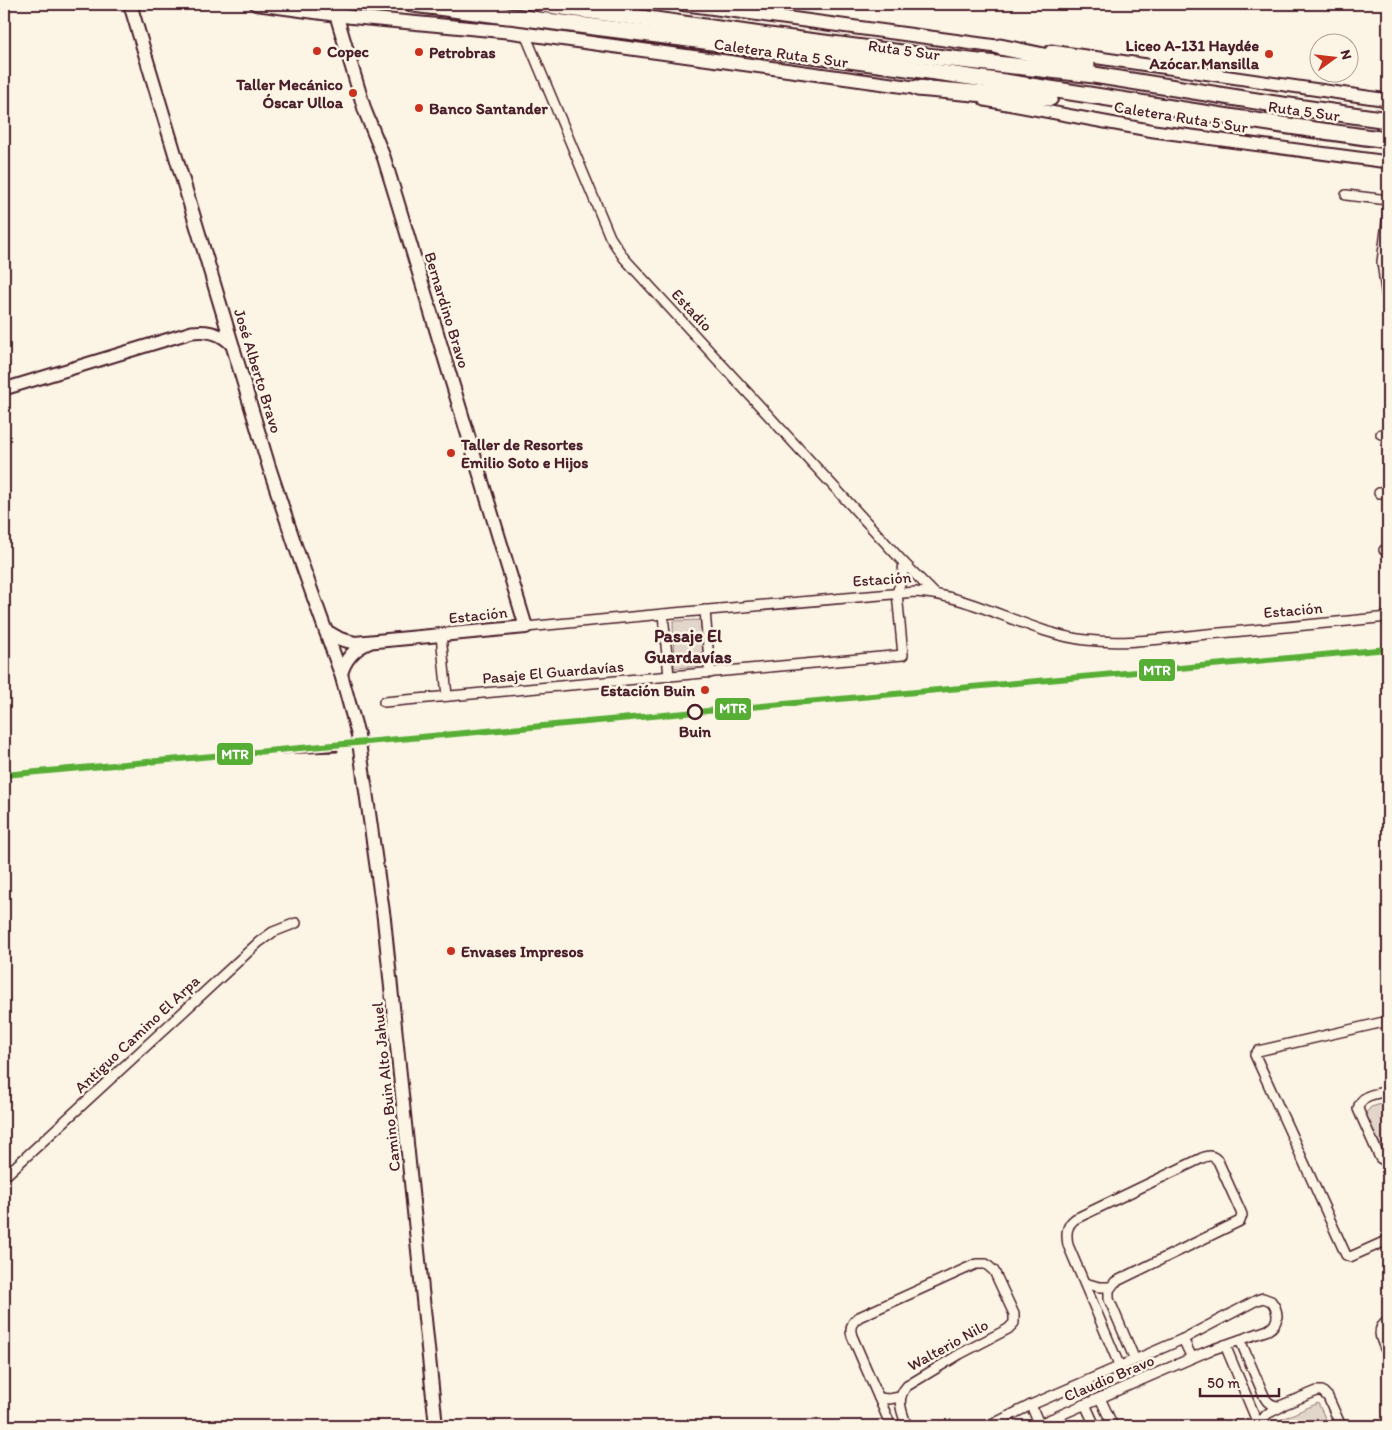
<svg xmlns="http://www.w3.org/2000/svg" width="1392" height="1430" font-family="Itim,sans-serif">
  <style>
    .green { fill: #e2d5ca; stroke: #967a7a }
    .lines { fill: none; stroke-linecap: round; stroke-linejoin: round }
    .street-casing { stroke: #4a1f2b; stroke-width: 12 }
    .secondary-casing { stroke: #4a1f2b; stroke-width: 15 }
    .primary-casing { stroke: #4a1f2b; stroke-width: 16 }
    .highway-casing { stroke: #4a1f2b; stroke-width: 19 }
    .street { stroke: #fcf5e5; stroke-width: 9 }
    .secondary { stroke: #fcf5e5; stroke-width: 11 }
    .primary { stroke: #fcf5e5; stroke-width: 12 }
    .highway { stroke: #fcf5e5; stroke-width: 15 }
    .rail { stroke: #4a1f2b; stroke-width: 3 }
    .rail-1-casing { stroke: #fcf5e5; stroke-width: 10 }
    .rail-1 { stroke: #56ae35; stroke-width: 6 }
    .poi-dot { fill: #c8321e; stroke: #fcf5e5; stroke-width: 2 }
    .stop-dot { fill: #fcf5e5; stroke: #4a1f2b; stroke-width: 2.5 }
    .labels { text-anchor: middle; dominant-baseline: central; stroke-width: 5; stroke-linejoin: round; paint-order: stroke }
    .poi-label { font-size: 16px; font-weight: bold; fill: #4a1f2b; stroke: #fcf5e5; text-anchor: start }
    .street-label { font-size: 16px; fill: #4a1f2b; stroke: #fcf5e5 }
    .stop-label { font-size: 16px; font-weight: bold; fill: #4a1f2b; stroke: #fcf5e5 }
    .neighbourhood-label { font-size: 18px; font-weight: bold; fill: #4a1f2b; stroke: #fcf5e5 }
    .line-badge { stroke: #fcf5e5; stroke-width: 2 }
    .badge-label { font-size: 14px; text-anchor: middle; font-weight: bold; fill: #fff }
  </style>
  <rect width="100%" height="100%" fill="#fcf5e5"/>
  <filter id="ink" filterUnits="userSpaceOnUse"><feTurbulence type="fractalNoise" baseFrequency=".02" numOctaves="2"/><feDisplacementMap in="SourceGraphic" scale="10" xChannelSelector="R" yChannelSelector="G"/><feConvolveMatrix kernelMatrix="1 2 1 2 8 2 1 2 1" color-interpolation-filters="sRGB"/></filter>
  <g filter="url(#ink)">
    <!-- green -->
    <g class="green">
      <path d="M701 620 704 666 674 668 673 621Z"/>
      <path d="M1388 1102V1157L1382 1154 1365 1114 1371 1107Z"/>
      <path d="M1318 1403 1328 1424 1323 1426H1266Z"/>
    </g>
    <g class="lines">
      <defs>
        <g id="street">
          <path d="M525 34 605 225 610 237 624 258 904 563 935 594"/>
          <path d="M1346 195 1388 200"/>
          <path d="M1388 214 1382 262 1388 306"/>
          <path d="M1381 434 1388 432"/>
          <path d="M1379 493 1388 492"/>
          <path d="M1384 550 1388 549"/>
          <path d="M705 610 710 673"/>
          <path d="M663 614 669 676"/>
          <path d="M526 627 674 613 915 592C975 595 1026 633 1086 640 1126 645 1167 638 1207 634 1267 629 1328 623 1388 617"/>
          <path d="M441 635 447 696"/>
          <path d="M384 702 903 655 897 593 902 578 904 563"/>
          <path d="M1388 1021 1258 1051 1255 1055 1346 1255 1350 1257 1388 1240"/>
          <path d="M1388 1091C1376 1094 1361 1094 1358 1109L1380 1158 1385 1161H1388"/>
          <path d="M4 1177 259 942 273 932 296 923"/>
          <path d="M1085 1283 1099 1287H1110"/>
          <path d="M1388 1321C1373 1329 1383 1343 1388 1355"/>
          <path d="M1183 1339 1192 1358"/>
          <path d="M1240 1340 1265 1398C1268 1404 1273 1406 1280 1406L1317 1391H1322L1328 1397 1341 1426"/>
          <path d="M1225 1345 1259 1426"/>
          <path d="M1120 1367 1068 1245C1066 1234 1066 1226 1075 1219L1202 1158C1209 1155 1213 1155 1218 1161L1241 1212 1242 1215 1240 1221 1115 1282 1109 1290V1299L1135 1360"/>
          <path d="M879 1398 889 1399 900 1397"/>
          <path d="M1100 1398 1113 1426"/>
          <path d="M1085 1404 1095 1426"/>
          <path d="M1031 1405 1039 1424"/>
          <path d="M1258 1425 1267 1414 1281 1407"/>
          <path d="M891 1426 852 1336C849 1327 852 1322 859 1317L976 1264H986L994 1271 1014 1314V1323L1008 1329 960 1354 907 1386C895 1399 902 1412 907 1426"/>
          <path d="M989 1426 1031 1405 1183 1339 1257 1300 1263 1298 1271 1301C1279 1311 1280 1323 1268 1330L1208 1351 1035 1426"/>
        </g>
        <g id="secondary">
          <path d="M1051 51 1388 100"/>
          <path d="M985 100 1154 131 1388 162"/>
          <path d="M4 389 192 332C209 330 224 334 234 348"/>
        </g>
        <g id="primary">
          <path d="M130 4 269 467 295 545 341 674 358 735 384 919 436 1426"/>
          <path d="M256 4 352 17 512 32 917 88"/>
          <path d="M683 4 1000 47"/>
          <path d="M326 631 340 639 355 643 526 627 396 197 384 158 365 111 333 4"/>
          <path d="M341 674C345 659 354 649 368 643"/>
        </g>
        <g id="highway">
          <path d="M413 4C608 29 803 52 997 81 1127 100 1257 123 1388 140"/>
          <path d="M542 4 761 35 926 56 1094 75 1275 104 1388 120"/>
          <path d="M1000 47 1087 65"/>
          <path d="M917 88 1008 96 1050 98"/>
        </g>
      </defs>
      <!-- street casing -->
      <use href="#street" class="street-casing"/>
      <!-- secondary casing -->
      <use href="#secondary" class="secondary-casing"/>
      <!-- primary casing -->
      <use href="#primary" class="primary-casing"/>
      <!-- highway casing -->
      <use href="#highway" class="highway-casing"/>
      <!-- street -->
      <use href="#street" class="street"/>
      <!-- secondary -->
      <use href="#secondary" class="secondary"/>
      <!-- primary -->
      <use href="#primary" class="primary"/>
      <!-- highway -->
      <use href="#highway" class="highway"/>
      <!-- rail -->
      <path class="rail" d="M223 755 337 751"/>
      <defs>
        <path id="rail-1" d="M4 775 1388 649"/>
      </defs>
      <!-- rail-1 casing -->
      <use href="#rail-1" class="rail-1-casing"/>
      <!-- rail-1 -->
      <use href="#rail-1" class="rail-1"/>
    </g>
  </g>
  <!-- markers -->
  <g class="poi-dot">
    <circle cx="317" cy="51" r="5"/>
    <circle cx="419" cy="52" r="5"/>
    <circle cx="1269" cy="54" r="5"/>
    <circle cx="353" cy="93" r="5"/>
    <circle cx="419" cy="108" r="5"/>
    <circle cx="451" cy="453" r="5"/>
    <circle cx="705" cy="690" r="5"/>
    <circle cx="451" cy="951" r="5"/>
  </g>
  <circle class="stop-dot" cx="695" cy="712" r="7"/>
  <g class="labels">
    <!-- poi labels -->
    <g class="poi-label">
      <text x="1259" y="45" text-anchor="end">Liceo A-131 Haydée<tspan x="1259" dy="18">Azócar Mansilla</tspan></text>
      <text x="327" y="51">Copec</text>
      <text x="429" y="52">Petrobras</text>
      <text x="343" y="84" text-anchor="end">Taller Mecánico<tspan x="343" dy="18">Óscar Ulloa</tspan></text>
      <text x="429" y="108">Banco Santander</text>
      <text x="461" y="444">Taller de Resortes<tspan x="461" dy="18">Emilio Soto e Hijos</tspan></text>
      <text x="695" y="690" text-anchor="end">Estación Buin</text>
      <text x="461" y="951">Envases Impresos</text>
    </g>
    <!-- street labels -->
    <g class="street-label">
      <text transform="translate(904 50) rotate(8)">Ruta 5 Sur</text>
      <text transform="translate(781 53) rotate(8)">Caletera Ruta 5 Sur</text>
      <text transform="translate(1304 111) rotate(8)">Ruta 5 Sur</text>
      <text transform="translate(1181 117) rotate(9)">Caletera Ruta 5 Sur</text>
      <text transform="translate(447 310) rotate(73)">Bernardino Bravo</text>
      <text transform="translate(692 310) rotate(47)">Estadio</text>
      <text transform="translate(258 371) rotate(73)">José Alberto Bravo</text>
      <text transform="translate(882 579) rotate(-4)">Estación</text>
      <text transform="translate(1293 610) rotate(-5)">Estación</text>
      <text transform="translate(478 615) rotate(-6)">Estación</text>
      <text transform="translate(553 672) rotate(-5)">Pasaje El Guardavías</text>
      <text transform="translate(137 1034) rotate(-43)">Antiguo Camino El Arpa</text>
      <text transform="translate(386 1087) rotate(-96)">Camino Buin Alto Jahuel</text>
      <text transform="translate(948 1345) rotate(-29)">Walterio Nilo</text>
      <text transform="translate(1109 1378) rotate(-23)">Claudio Bravo</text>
    </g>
    <!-- stop labels -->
    <g class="stop-label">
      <text x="695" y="731">Buin</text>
    </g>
    <!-- neighbourhood labels -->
    <g class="neighbourhood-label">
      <text x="688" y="636">Pasaje El<tspan x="688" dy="21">Guardavías</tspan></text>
    </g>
  </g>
  <g class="line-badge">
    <rect x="1138" y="658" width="38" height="24" rx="5" fill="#56ae35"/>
    <rect x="714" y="697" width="38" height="24" rx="5" fill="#56ae35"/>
    <rect x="216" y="742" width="38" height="24" rx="5" fill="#56ae35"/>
  </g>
  <g class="badge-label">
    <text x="1157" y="675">MTR</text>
    <text x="733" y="713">MTR</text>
    <text x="235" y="759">MTR</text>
  </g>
  <!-- margin -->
  <rect width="1392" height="1430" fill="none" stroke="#fcf5e5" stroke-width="20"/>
  <rect x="10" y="10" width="1372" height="1410" fill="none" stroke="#4a1f2b" stroke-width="2" filter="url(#ink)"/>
  <!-- north arrow -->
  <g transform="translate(1334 58) rotate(75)"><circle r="24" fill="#fcf5e5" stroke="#b59f9b"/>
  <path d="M0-4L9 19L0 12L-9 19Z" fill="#c8321e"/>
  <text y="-8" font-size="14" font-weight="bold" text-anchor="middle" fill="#4a1f2b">N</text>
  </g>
  <!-- scale -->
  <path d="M1200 1388v8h79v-8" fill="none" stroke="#4a1f2b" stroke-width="2.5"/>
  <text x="1207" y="1388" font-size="15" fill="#4a1f2b" stroke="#fcf5e5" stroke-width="4" paint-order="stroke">50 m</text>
</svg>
